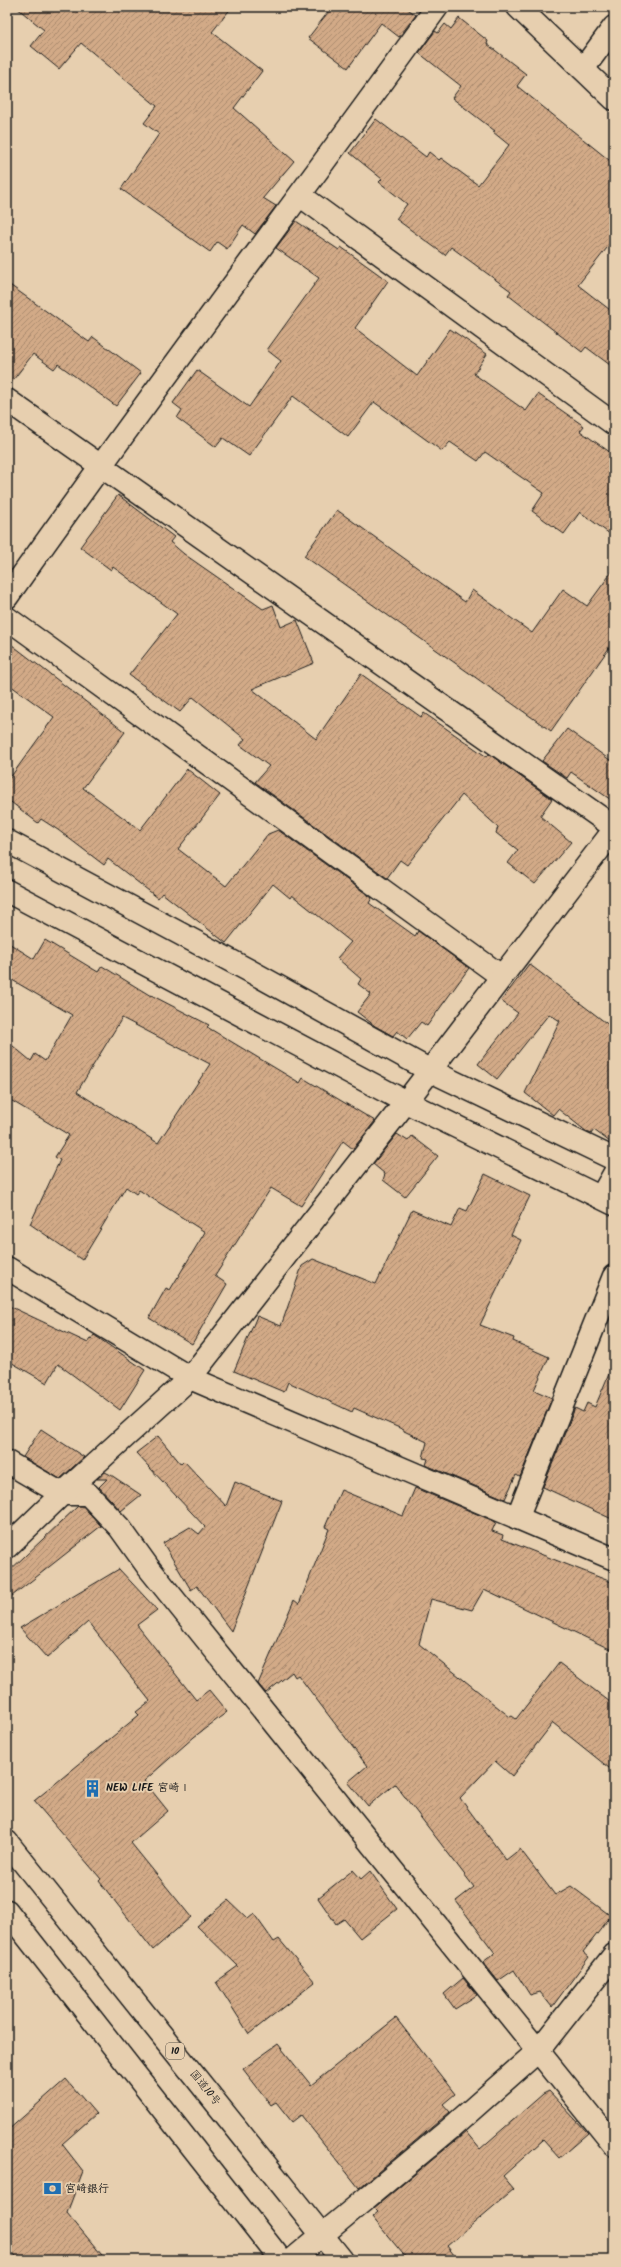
<svg xmlns="http://www.w3.org/2000/svg" width="621" height="2267" font-family="Kalam,'Klee One',sans-serif">
  <style>
    .building { fill: url(#building-hatch); stroke: #1c1c1c; fill-rule: evenodd }
    .lines { fill: none; stroke-linecap: round; stroke-linejoin: round }
    .service-casing { stroke: #1c1c1c; stroke-width: 17 }
    .minor-casing { stroke: #1c1c1c; stroke-width: 25 }
    .trunk-casing { stroke: #1c1c1c; stroke-width: 25 }
    .service { stroke: #e7cfaf; stroke-width: 14 }
    .minor { stroke: #e7cfaf; stroke-width: 22 }
    .trunk { stroke: #e7cfaf; stroke-width: 22 }
    .labels { text-anchor: middle; dominant-baseline: central; stroke-width: 3.5; stroke-linejoin: round; paint-order: stroke }
    .shield { fill: #e7cfaf; stroke: #595248; stroke-width: 1 }
    .shield-label { font-size: 10px; font-weight: bold; fill: #1c1c1c }
    .poi-label { font-size: 11px; font-weight: bold; fill: #1c1c1c; stroke: #e7cfaf; text-anchor: start }
    .street-label { font-size: 11px; fill: #1c1c1c; stroke: #e7cfaf }
  </style>
  <defs>
    <pattern id="building-hatch" width="6" height="6" patternUnits="userSpaceOnUse"><rect width="6" height="6" fill="#d2aa87"/><path d="M-1 1l2-2M0 6l6-6M5 7l2-2" fill="none" stroke="#aa8a6e"/></pattern>
  </defs>
  <rect width="100%" height="100%" fill="#e7cfaf"/>
  <filter id="ink" filterUnits="userSpaceOnUse"><feTurbulence type="fractalNoise" baseFrequency=".025" numOctaves="2"/><feDisplacementMap in="SourceGraphic" scale="8" xChannelSelector="R" yChannelSelector="G"/><feConvolveMatrix kernelMatrix="1 2 1 2 8 2 1 2 1" color-interpolation-filters="sRGB"/></filter>
  <g filter="url(#ink)">
    <!-- building -->
    <g class="building">
      <path d="M16 7H232L212 32 262 71 234 108 294 161 263 198 276 206 255 234 243 225 227 249 217 242 210 252 121 189 159 134 144 123 157 106 81 43 59 69 31 46 44 30Z"/>
      <path d="M332 7H405L416 15 399 37 381 23 348 68 308 38Z"/>
      <path d="M459 18 488 41 487 44 526 74 517 86 614 164V239L578 285 614 313V368L586 347 582 352 508 295 511 291 451 247 445 255 396 219 407 204 379 182 382 179 350 153 376 119 426 157 429 152 439 160 441 158 478 185 509 145 493 132 495 131 452 98 461 86 419 53 435 31 438 33 445 24 451 29Z"/>
      <path d="M296 221 339 250 341 247 388 281 355 328 417 376 450 329 487 354 474 374 526 411 538 394 584 426 580 431 614 455V537L580 512 564 534 532 511 544 493 485 452 478 461 450 442 442 451 374 402 348 437 293 396 249 456 223 438 216 447 177 418 182 410 173 403 197 370 249 407 281 361 267 350 319 278 276 248Z"/>
      <path d="M7 283 89 342 93 337 141 373 116 406 58 364 54 369 33 354 7 388Z"/>
      <path d="M118 495 174 537 170 542 184 554 263 609 273 605 281 627 297 620 314 663 252 689 316 739 361 674 421 717 424 713 487 757 489 754 552 799 540 816 571 842 535 884 508 863 518 850 496 833 498 827 462 795 407 865 400 860 387 878 255 782 269 766 240 745 245 739 193 697 180 712 129 675 177 614 113 567 111 570 80 547Z"/>
      <path d="M337 510 465 602 472 590 532 633 563 589 587 606 614 569V641L551 731 304 556Z"/>
      <path d="M7 641 125 732 83 788 140 830 187 769 220 795 178 849 226 886 268 834 278 830 372 898 369 903 415 936 418 931 469 968 427 1026 421 1022 407 1039 397 1031 393 1036 375 1026 357 1012 371 994 358 984 361 979 337 958 351 942 292 895 290 898 273 884 226 943 162 893 158 898 108 859 104 865 58 830 41 819 38 823 7 799V782L54 717 7 683Z"/>
      <path d="M567 729 614 763V802L571 772 567 778 542 761Z"/>
      <path d="M45 940 98 972 102 966 151 996V995L209 1025 207 1027 300 1083 303 1078 375 1121 353 1149 343 1141 301 1206 271 1188 215 1276 227 1284 192 1344 149 1318 166 1288 170 1290 205 1232 139 1190 136 1194 126 1187 82 1260 30 1224 60 1160 55 1157 69 1135 7 1098V1041L31 1061 35 1054 45 1061 72 1015 7 977V942L34 959ZM122 1018 210 1064 158 1143 77 1092Z"/>
      <path d="M529 964 614 1029V1145L594 1130 591 1134 587 1132 558 1109 553 1115 525 1093 560 1021 549 1014 497 1079 478 1064 518 1013 501 1001Z"/>
      <path d="M397 1134 408 1141 412 1136 438 1156 405 1197 383 1180 385 1174 373 1164Z"/>
      <path d="M485 1174 530 1196 511 1235 521 1240 480 1325 514 1338 513 1341 549 1357 534 1390 552 1398 520 1477 516 1475 505 1499 426 1465 428 1459 423 1458 427 1442 404 1431V1430L354 1408 352 1412 288 1382 284 1392 234 1371 257 1316 281 1326 302 1266 313 1259 376 1284 412 1210 451 1227 460 1208 467 1211Z"/>
      <path d="M7 1305 88 1343 94 1335 145 1370 120 1410 58 1364 47 1383 7 1360Z"/>
      <path d="M614 1362V1520L543 1487 575 1408 583 1412 587 1403 595 1407Z"/>
      <path d="M41 1429 84 1457 60 1479 23 1457Z"/>
      <path d="M158 1436 181 1464 184 1461 226 1506 235 1482 282 1501 231 1631 197 1586 191 1590 163 1543 190 1527 199 1534 205 1527 136 1453Z"/>
      <path d="M105 1472 111 1475 141 1495 121 1511 99 1487 107 1479H97Z"/>
      <path d="M415 1488 496 1522 492 1531 503 1535 502 1539 614 1583V1651L484 1589 472 1610 431 1599 419 1644 510 1717 512 1716 516 1719 559 1663 614 1705V1772L553 1723 512 1776 495 1761 460 1798 506 1860 520 1849 555 1895 571 1886 611 1916 583 1952 589 1957 552 2007 540 1992 530 1995 514 1970 498 1981 483 1962 495 1953 456 1901 474 1887 395 1784 368 1806 348 1782 367 1766 298 1675 295 1677 292 1672 266 1693 258 1684 294 1600 299 1604 329 1529 325 1527 341 1490 403 1516Z"/>
      <path d="M78 1506H83L101 1526 7 1600V1573Z"/>
      <path d="M119 1569 157 1610 137 1625 196 1700 209 1690 227 1712 194 1737 144 1781 168 1811 131 1843 191 1917 153 1950 99 1881 101 1879 34 1801 139 1715 136 1712 150 1701 88 1622 47 1658 20 1628Z"/>
      <path d="M353 1870 361 1879 370 1871 397 1909 360 1938 344 1919 336 1924 318 1898Z"/>
      <path d="M228 1900 248 1919 254 1914 274 1942 279 1939 315 1982 249 2034 216 1982 238 1966 197 1926Z"/>
      <path d="M463 1978 477 1995 455 2009 444 1994Z"/>
      <path d="M396 2018 455 2094 443 2104 450 2112 359 2188 301 2115 292 2122 276 2102 271 2105 243 2069 278 2044 311 2085Z"/>
      <path d="M66 2079 96 2114 62 2144 83 2171 67 2213 106 2260H19L7 2245V2131Z"/>
      <path d="M549 2091 588 2133 559 2158 543 2140 503 2176 514 2189 447 2246 458 2260H408L372 2217 378 2212 374 2208 466 2132 480 2149 543 2094Z"/>
    </g>
    <g class="lines">
      <defs>
        <path id="service" d="M597 1196 614 1166"/>
        <g id="minor">
          <path d="M518 7 614 99"/>
          <path d="M583 69 614 27"/>
          <path d="M301 196 614 424"/>
          <path d="M7 400 614 827"/>
          <path d="M7 597C147 398 294 205 437 7"/>
          <path d="M7 618 501 976"/>
          <path d="M7 841 250 971 429 1070 614 1159"/>
          <path d="M7 891 406 1102 614 1204"/>
          <path d="M7 1268 190 1378 614 1559"/>
          <path d="M7 1462 62 1494H88L120 1528 148 1567 614 2145"/>
          <path d="M517 1518 614 1276"/>
          <path d="M7 1547 62 1494 190 1378 406 1102 614 830"/>
          <path d="M292 2260 451 2128 538 2051 614 1955"/>
        </g>
        <g id="trunk">
          <path d="M7 1842 342 2260"/>
          <path d="M7 1911 281 2260"/>
        </g>
      </defs>
      <!-- service casing -->
      <use href="#service" class="service-casing"/>
      <!-- minor casing -->
      <use href="#minor" class="minor-casing"/>
      <!-- trunk casing -->
      <use href="#trunk" class="trunk-casing"/>
      <!-- service -->
      <use href="#service" class="service"/>
      <!-- minor -->
      <use href="#minor" class="minor"/>
      <!-- trunk -->
      <use href="#trunk" class="trunk"/>
    </g>
  </g>
  <!-- icons -->
  <defs>
    <symbol id="building-bare" viewBox="-9 -9 18 18"><path d="M-4-6H4V6H1V3H-1V6H-4ZM-2.5-4.3h1.7v1.8h-1.7ZM.8-4.3h1.7v1.8H.8ZM-2.5-1h1.7V.8h-1.7ZM.8-1h1.7V.8H.8Z" fill="#1f6fb2" stroke="#e7cfaf" stroke-width="2.5" paint-order="stroke"/></symbol>
    <symbol id="bank-bare" viewBox="-9 -9 18 18"><path d="M-6-4H6V4H-6ZM0-2.3a2.3 2.3 0 1 0 0 4.6a2.3 2.3 0 1 0 0-4.6Z" fill="#1f6fb2" stroke="#e7cfaf" stroke-width="2.5" paint-order="stroke"/></symbol>
  </defs>
  <g fill-rule="evenodd">
    <use href="#building-bare" x="80" y="1776" width="25" height="25"/>
    <use href="#bank-bare" x="40" y="2176" width="25" height="25"/>
  </g>
  <g class="labels">
    <!-- shield labels -->
    <rect class="shield" x="166" y="2043" width="18" height="16" rx="3"/>
    <g class="shield-label">
      <text x="175" y="2051">10</text>
    </g>
    <!-- poi labels -->
    <g class="poi-label">
      <text x="106" y="1788">NEW LIFE 宮崎Ⅰ</text>
      <text x="65" y="2189">宮崎銀行</text>
    </g>
    <!-- street labels -->
    <g class="street-label">
      <text transform="translate(205 2088) rotate(51)">国道10号</text>
    </g>
  </g>
  <!-- margin -->
  <rect width="621" height="2267" fill="none" stroke="#e7cfaf" stroke-width="24"/>
  <rect x="12" y="12" width="597" height="2243" fill="none" stroke="#1c1c1c" stroke-width="1.5" filter="url(#ink)"/>
</svg>
